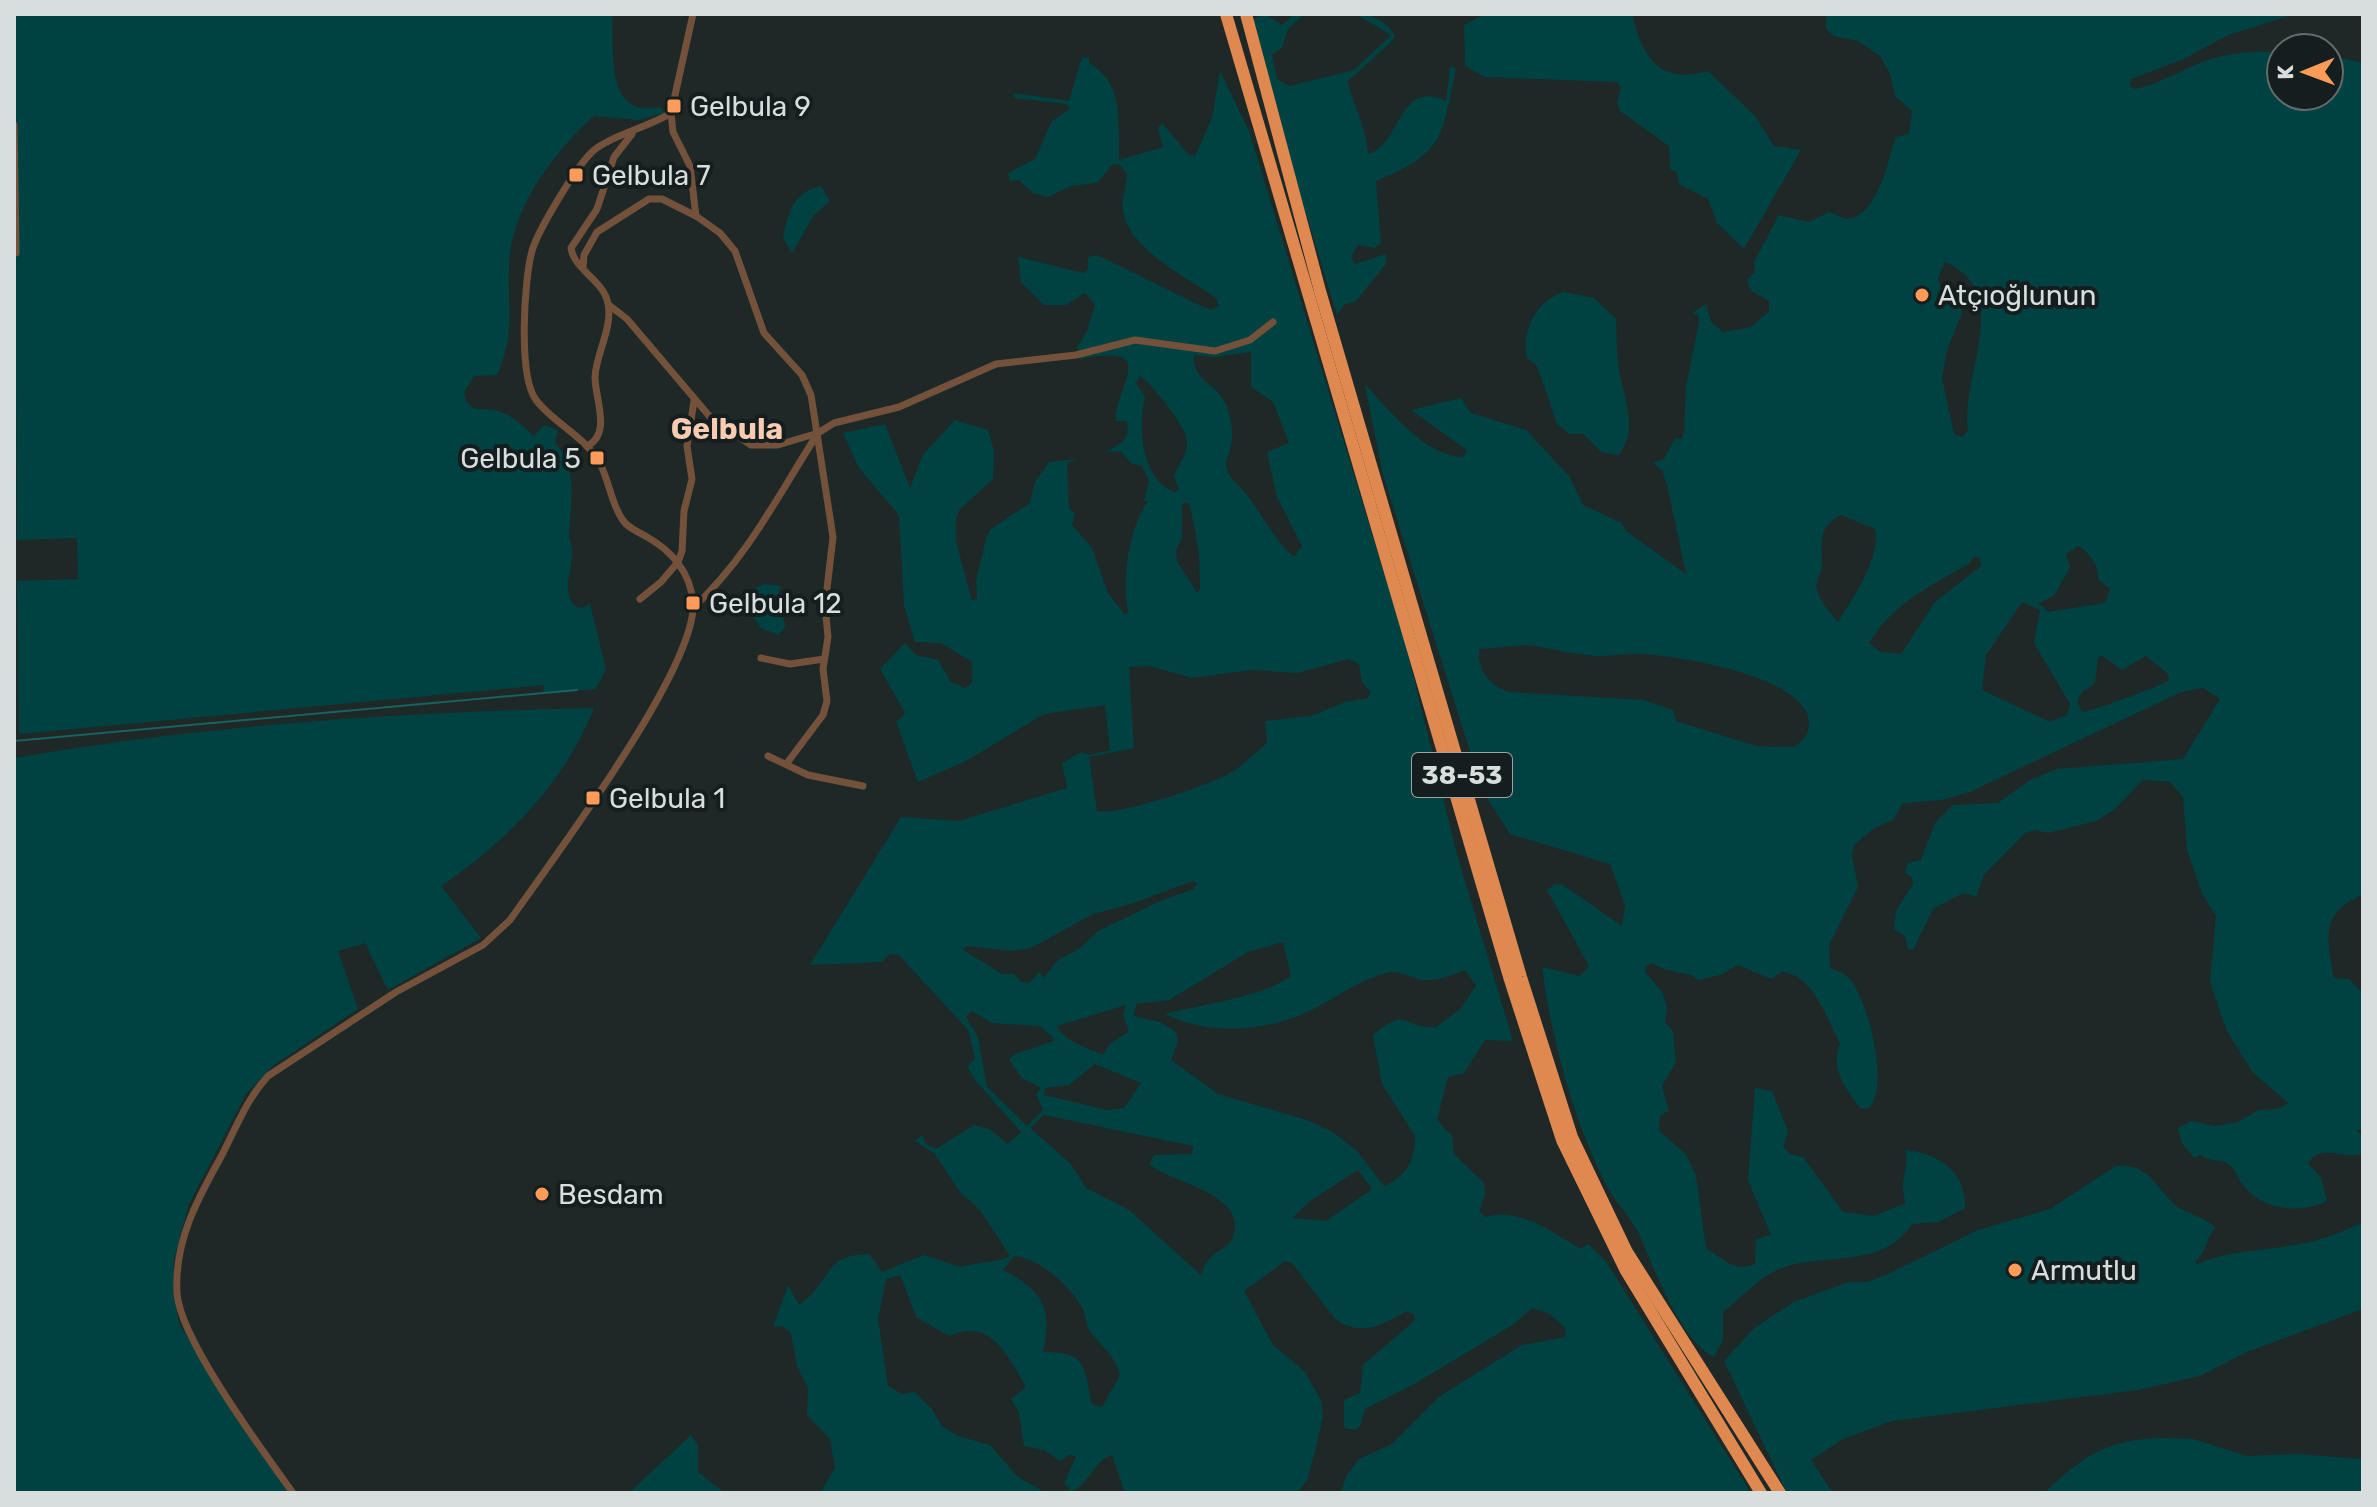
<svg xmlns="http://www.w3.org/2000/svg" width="2377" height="1507" font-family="Rubik,sans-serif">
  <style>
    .green { fill: #004242; fill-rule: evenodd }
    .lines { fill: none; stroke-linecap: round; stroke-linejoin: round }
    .stream { stroke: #1a6161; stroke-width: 2 }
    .street { stroke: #74513b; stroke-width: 7 }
    .highway { stroke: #df8951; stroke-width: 12 }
    .poi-dot { fill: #ff9b59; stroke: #151e1e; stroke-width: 3 }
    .labels { text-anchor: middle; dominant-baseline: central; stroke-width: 8; stroke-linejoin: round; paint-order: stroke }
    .shield { fill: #151e1e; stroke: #9ea4a4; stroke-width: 2 }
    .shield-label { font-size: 26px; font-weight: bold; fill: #d8dede }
    .poi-label { font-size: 28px; fill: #d8dede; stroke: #151e1e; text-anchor: start }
    .neighbourhood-label { font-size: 30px; font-weight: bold; fill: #f7ccb2; stroke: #151e1e }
  </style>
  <rect width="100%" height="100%" fill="#1e2827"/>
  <!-- green -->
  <g class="green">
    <path d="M14 14H612C615 49 603 119 660 107L664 113 638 120 594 116C554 152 511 208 509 265 507 307 516 333 497 375L474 376 464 393C469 417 485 405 501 412 514 417 524 427 534 436L544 425 558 430 555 443C578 466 571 502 569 533 569 539 572 545 572 551 573 571 561 587 574 606L582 608 590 604 606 669 596 689 542 694 545 685 19 734 17 581 78 579 77 538 17 540Z"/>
    <path d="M1264 14 1282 25 1295 14H1304L1288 29 1282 48 1272 54 1277 79 1289 86 1354 70 1391 35 1356 14C1371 14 1390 23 1395 37L1390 43 1348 81C1353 107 1367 128 1368 154 1401 146 1398 78 1446 101L1450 67 1456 68C1441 138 1446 152 1376 181L1381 243 1375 248 1358 245 1351 257 1355 264 1386 254V264L1356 301 1344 305 1337 315 1266 82 1253 20Z"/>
    <path d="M1484 14H1632C1643 57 1658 85 1708 71L1755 116 1774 146 1801 150 1744 249 1717 223 1708 199 1679 184 1677 172 1670 169 1669 146 1620 111 1617 102 1621 88 1617 82 1485 77 1465 66 1464 25Z"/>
    <path d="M1826 14H2295L2228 35 2184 59 2131 79 2130 86 2135 89C2160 84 2181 70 2205 61 2230 52 2255 51 2281 52V96H2329V55L2363 63V895C2319 912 2327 940 2334 978L2349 979 2363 993V1128L2356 1131 2363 1136V1154C2343 1159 2320 1143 2308 1163L2321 1178 2327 1201C2298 1215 2259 1210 2240 1181 2237 1176 2236 1170 2230 1165 2221 1158 2210 1163 2201 1155L2194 1158 2182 1143 2178 1128 2191 1121 2215 1126 2238 1122 2259 1110 2277 1109 2289 1103 2253 1073 2227 1031 2210 982 2216 916 2202 893 2187 850 2183 797 2170 782 2143 780 2114 810 2096 821 2048 833 2035 830 2025 833 1984 875 1976 897 1963 893 1933 909 1913 950 1908 949 1905 936 1894 929 1896 911 1913 884 1912 877 1905 873 1908 863 1921 860 1935 823 1953 805 1998 803 2030 780 2057 769 2183 759 2220 699 2203 688 2181 692 1972 791 1942 800 1903 803 1893 820 1873 829 1854 845 1852 855 1858 887 1829 945 1830 967C1835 970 1842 973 1847 976 1868 995 1891 1089 1868 1109L1860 1108C1845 1087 1830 1070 1840 1043 1827 1020 1813 974 1782 972L1771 979 1738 965 1720 975 1698 980C1687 969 1667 975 1653 963L1646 966 1645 972 1663 993 1667 1008 1665 1022 1673 1031 1676 1062 1662 1086 1669 1111 1660 1115 1659 1131 1686 1154 1696 1176 1706 1248C1724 1259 1734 1273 1755 1264L1756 1239 1771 1235 1748 1180 1755 1088 1772 1091 1788 1131 1783 1147 1790 1154 1803 1157 1843 1212 1874 1216 1906 1203C1897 1180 1911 1166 1905 1150 1938 1153 1967 1172 1965 1208L1938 1222 1912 1224C1882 1271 1820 1251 1777 1270 1757 1279 1740 1299 1723 1312V1340L1714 1357C1680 1340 1654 1268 1639 1234 1630 1215 1614 1202 1605 1183 1572 1115 1552 1042 1542 967L1580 976 1589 966 1547 890 1555 884 1563 885 1622 926 1625 905 1610 864 1510 834 1482 790 1382 471 1365 385C1392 411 1422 455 1463 457L1467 450 1411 410 1461 398 1471 413 1526 430 1569 476 1583 505 1622 523 1626 531 1686 574 1667 485 1662 470 1653 463 1664 459 1675 438 1682 439 1684 432 1686 386 1699 322 1698 315 1692 313 1706 304 1711 322 1723 332 1751 327 1769 311V301L1751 291 1747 280 1755 272 1754 262 1779 215 1809 222 1829 212 1846 219C1879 216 1887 162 1896 137L1909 134 1912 111 1895 96 1890 74 1880 56 1858 41 1833 36 1826 28ZM1945 262C2015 292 1960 375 1968 431L1962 437 1954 434 1942 378 1947 350 1962 313 1958 301 1942 293 1938 278ZM1841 515 1875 529C1882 555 1852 600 1838 622 1831 614 1820 601 1817 590 1814 581 1822 574 1822 565 1822 543 1817 527 1841 515ZM2078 546C2088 550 2100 568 2098 579L2110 589 2105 603 2048 612 2039 603 2054 596 2070 567 2066 554ZM1974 557 1980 558 1981 566 1935 602 1901 654 1881 652 1869 643C1892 604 1930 586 1969 564ZM2022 602 2040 610 2034 643 2070 704 2067 715 2050 722 1982 690 1986 655ZM1526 645C1547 647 1566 653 1587 655 1605 658 1624 653 1642 654 1678 656 1808 676 1809 723 1809 734 1803 742 1793 747L1756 746 1676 721 1673 710 1644 700 1509 692C1489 686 1477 669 1479 649ZM2101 655 2122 670 2146 656 2168 674 2169 680C2164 685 2092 711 2083 712L2078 705C2079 688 2087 692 2095 682L2098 658Z"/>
    <path d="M1082 57 1089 58V63C1125 84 1118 123 1119 160L1163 147 1158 128 1162 123 1188 154 1195 156 1212 118 1220 71 1249 131 1405 642 1456 851 1513 1041 1485 1040 1464 1073 1448 1077 1437 1120 1452 1136 1454 1154 1484 1183 1485 1195 1479 1211 1485 1217C1520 1207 1551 1232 1581 1249L1588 1244 1607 1263 1751 1493H1340L1347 1475 1359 1459 1392 1444 1440 1396 1522 1345 1565 1337 1566 1329 1550 1314 1532 1308 1514 1324 1416 1383 1365 1409 1360 1426 1355 1430 1344 1428V1400L1360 1393 1363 1365 1414 1321 1415 1315 1407 1311C1382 1325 1363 1337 1336 1320L1292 1263 1285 1261 1244 1291 1273 1345 1304 1371 1321 1400 1323 1416 1315 1452 1307 1480 1297 1493H1125L1112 1455C1093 1460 1088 1490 1066 1493L1070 1488 1064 1484 1076 1456 1069 1455 1060 1461 1044 1450 1024 1446 1019 1413 1011 1399 1026 1387C1009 1358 990 1316 950 1336L917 1318 900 1275 886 1279 878 1319 888 1386 902 1394 915 1392 932 1409 942 1426 958 1436 990 1445 1017 1476 1046 1493H820L835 1468 830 1439 807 1415 808 1388 797 1366 791 1333 782 1326 773 1327 788 1285 799 1305C833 1281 822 1255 869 1254L882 1272 924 1255 961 1267C975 1262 999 1263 1010 1256L980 1210 960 1192 934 1153 915 1141 922 1135 926 1144 936 1149 974 1125 989 1129 1008 1144 1021 1132 975 1080 967 1066 975 1059 968 1030 899 955 890 954 882 962 810 965 901 817 959 821 1067 788 1062 763 1082 752 1089 755 1110 750 1105 705 1044 714 966 761 918 782 896 721 903 717 904 711 880 669 905 643 916 655 938 660 951 682 965 688 972 683V662L941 643 915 642 904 605 899 515 859 468 843 433 885 424 910 488 923 455 955 420 988 430 994 451 993 479 959 510 956 520V541L972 601 977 598 976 581 986 538 991 529 1030 503 1035 482 1049 462 1077 459 1067 463 1069 508 1075 513 1072 525 1092 548 1108 593 1125 615 1128 612C1122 579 1128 529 1148 501H1144L1149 481 1142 466 1132 464 1120 451 1105 452C1119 445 1133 439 1126 421H1116C1114 385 1163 343 1080 359L1077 347 1087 331 1095 304 1085 293 1066 305H1044L1021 282 1018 257 1084 273 1088 269V257L1097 255 1199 305 1211 310 1219 306 1216 298C1186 276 1130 251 1123 211 1121 198 1127 186 1127 174L1120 165 1113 164 1097 183 1071 186 1048 197 1033 193 1019 180 1010 181 1008 173 1035 159 1052 121 1070 109 1066 104 1014 98V93L1069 101ZM1251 352V387L1273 402 1289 443 1267 452 1277 497 1302 546 1295 556C1281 552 1257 505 1242 489 1236 483 1226 474 1226 464 1226 458 1230 452 1231 446 1234 434 1231 421 1228 409 1221 385 1191 381 1194 355L1214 357ZM1140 376C1152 384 1186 426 1187 441 1188 455 1178 464 1174 476L1179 489 1175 492C1141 480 1138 428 1145 397L1136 383ZM1185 502 1190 505 1199 553 1200 589 1197 593 1177 561 1176 550 1182 538V505ZM1349 659 1359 664 1362 682 1371 693 1368 698 1345 702 1311 716 1265 721 1267 743C1255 753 1242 767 1228 774 1207 786 1118 816 1097 811L1089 757 1134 748 1129 667 1150 666 1192 678 1252 670 1297 673ZM1193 881 1197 884 1194 889 1160 901 1098 931 1079 949 1059 959 1043 978 1040 972 1029 983 1021 982 1014 974H1002L963 950 967 946 1012 951 1031 948 1093 914 1131 904ZM1283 942 1291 976C1261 998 1202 1004 1165 1014 1213 1038 1275 1031 1321 1005 1343 993 1362 979 1387 973 1401 970 1410 978 1423 980 1438 981 1452 975 1465 970L1476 986 1460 1009 1436 1027C1405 1030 1407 1005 1373 1035L1382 1084 1415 1136C1415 1160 1407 1176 1384 1186L1357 1151 1334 1133 1307 1120 1218 1094 1171 1060 1178 1042 1176 1032 1160 1022 1134 1016 1136 1004 1169 1000 1248 952ZM1126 1005 1123 1016 1129 1031 1110 1044 1103 1055C1087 1047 1065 1043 1057 1026ZM972 1011 992 1023 1040 1026 1053 1037 1054 1041 1015 1054 1009 1060 1022 1078 1041 1088 1036 1094 1043 1110 1027 1126 987 1087 978 1037 966 1017ZM1095 1064 1141 1083 1124 1108 1107 1110 1044 1095 1045 1088 1069 1085ZM1044 1115 1193 1146 1192 1154 1154 1155 1149 1164C1168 1182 1249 1193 1233 1237 1230 1247 1217 1250 1210 1258 1206 1262 1203 1269 1201 1275L1129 1210 1086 1188 1071 1164 1030 1128ZM1358 1170 1372 1189 1326 1221 1292 1218 1310 1201ZM1014 1256C1038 1257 1069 1285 1081 1306 1086 1313 1085 1322 1089 1329 1099 1346 1115 1354 1120 1375L1102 1407 1092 1404C1084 1367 1087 1351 1043 1352 1053 1309 1043 1290 1003 1270Z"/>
    <path d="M821 186 830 201 814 215 792 253 783 238C788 213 794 191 821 186Z"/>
    <path d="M1564 292 1594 298 1616 319C1617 335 1616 353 1619 370 1624 400 1639 427 1619 455L1601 452 1583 434H1569L1557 424 1537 366 1527 358C1521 330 1537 300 1564 292Z"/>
    <path d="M765 584 781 586 775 604 786 625 779 635 761 628 746 606 748 591Z"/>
    <path d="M594 708C564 784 508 840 441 886L481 938 388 990 365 943 338 951 358 1009 274 1065 246 1094 189 1204 174 1260 173 1291 179 1324 288 1493H14V758C206 725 400 712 594 708Z"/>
    <path d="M2116 1166C2148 1164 2153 1183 2172 1202 2183 1214 2203 1215 2216 1228 2205 1237 2209 1251 2195 1261L2197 1264C2235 1248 2281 1251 2321 1239 2335 1235 2349 1228 2363 1223V1309L2247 1352 2200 1376 2138 1390 1892 1421 1843 1439 1811 1460 1833 1493H1787L1724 1361 1754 1328 1794 1302 1848 1282H1867L1888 1274 1978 1230 2050 1209Z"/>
    <path d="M691 1435 698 1446V1472L725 1493H629Z"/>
    <path d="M2166 1438 2193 1439 2247 1456 2295 1454 2363 1459V1493H2044C2086 1454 2107 1439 2166 1438Z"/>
  </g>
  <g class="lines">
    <!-- stream -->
    <path class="stream" d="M14 741 577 690"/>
    <!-- street -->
    <g class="street">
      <path d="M693 14 671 113 673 132 690 166 696 216 720 233 735 251 764 333 802 375 811 395 833 537 825 606 828 637 823 669 827 701 823 715 787 763"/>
      <path d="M14 125 16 253"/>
      <path d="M583 268 584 255 597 232 649 199H662L696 216"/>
      <path d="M609 305 627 319 711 418 751 445H778L818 433 834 423 899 407 996 364 1076 355 1135 340 1215 351 1250 340 1273 322"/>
      <path d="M587 446C612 434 595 399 595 377 596 354 613 327 608 304 604 280 574 270 571 248L597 209 614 157 632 134"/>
      <path d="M640 599 661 582 678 562 682 551 684 511 692 479 687 446 694 401"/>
      <path d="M692 609C748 557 777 497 818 433"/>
      <path d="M761 658 790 664 824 659"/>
      <path d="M768 756 808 775 863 786"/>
      <path d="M293 1493C263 1451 180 1340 177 1293 174 1241 198 1198 222 1155 236 1127 247 1099 268 1076L396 992 483 945 510 920C552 860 697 668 693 603 691 573 672 551 647 537 639 532 627 528 622 519 610 501 609 477 597 458 581 435 553 422 536 400 518 376 524 280 532 251 538 230 575 169 591 153 604 138 649 127 671 113"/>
    </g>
    <!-- highway -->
    <g class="highway">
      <path d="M1226 14 1510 980 1562 1140 1626 1271 1761 1493"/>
      <path d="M1246 14 1320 291 1521 977 1572 1137 1627 1252 1780 1493"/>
    </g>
  </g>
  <!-- markers -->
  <g class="poi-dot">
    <rect x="666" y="98" width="16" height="16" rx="4"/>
    <rect x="568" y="167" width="16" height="16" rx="4"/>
    <circle cx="1922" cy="295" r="8"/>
    <rect x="589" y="450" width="16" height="16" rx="4"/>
    <rect x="685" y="595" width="16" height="16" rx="4"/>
    <rect x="585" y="790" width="16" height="16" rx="4"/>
    <circle cx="542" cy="1194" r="8"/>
    <circle cx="2015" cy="1270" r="8"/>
  </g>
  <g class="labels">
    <!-- shield labels -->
    <rect class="shield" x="1412" y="753" width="100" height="44" rx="6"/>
    <g class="shield-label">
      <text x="1462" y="775">38-53</text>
    </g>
    <!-- poi labels -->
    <g class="poi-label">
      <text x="690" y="106">Gelbula 9</text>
      <text x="592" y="175">Gelbula 7</text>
      <text x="1938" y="295">Atçıoğlunun</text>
      <text x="581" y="458" text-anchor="end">Gelbula 5</text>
      <text x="709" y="603">Gelbula 12</text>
      <text x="609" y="798">Gelbula 1</text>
      <text x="558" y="1194">Besdam</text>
      <text x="2031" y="1270">Armutlu</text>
    </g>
    <!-- neighbourhood labels -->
    <g class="neighbourhood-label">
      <text x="727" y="429">Gelbula</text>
    </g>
  </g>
  <!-- border -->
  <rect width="2377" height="1507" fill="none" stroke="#d8dede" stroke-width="32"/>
  <!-- north arrow -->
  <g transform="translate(2305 72) rotate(269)"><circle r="38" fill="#151e1e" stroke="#636b6b" stroke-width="2"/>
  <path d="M0-6L14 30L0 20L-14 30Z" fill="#ff9b59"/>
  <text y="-12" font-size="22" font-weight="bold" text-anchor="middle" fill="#d8dede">K</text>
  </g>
</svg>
